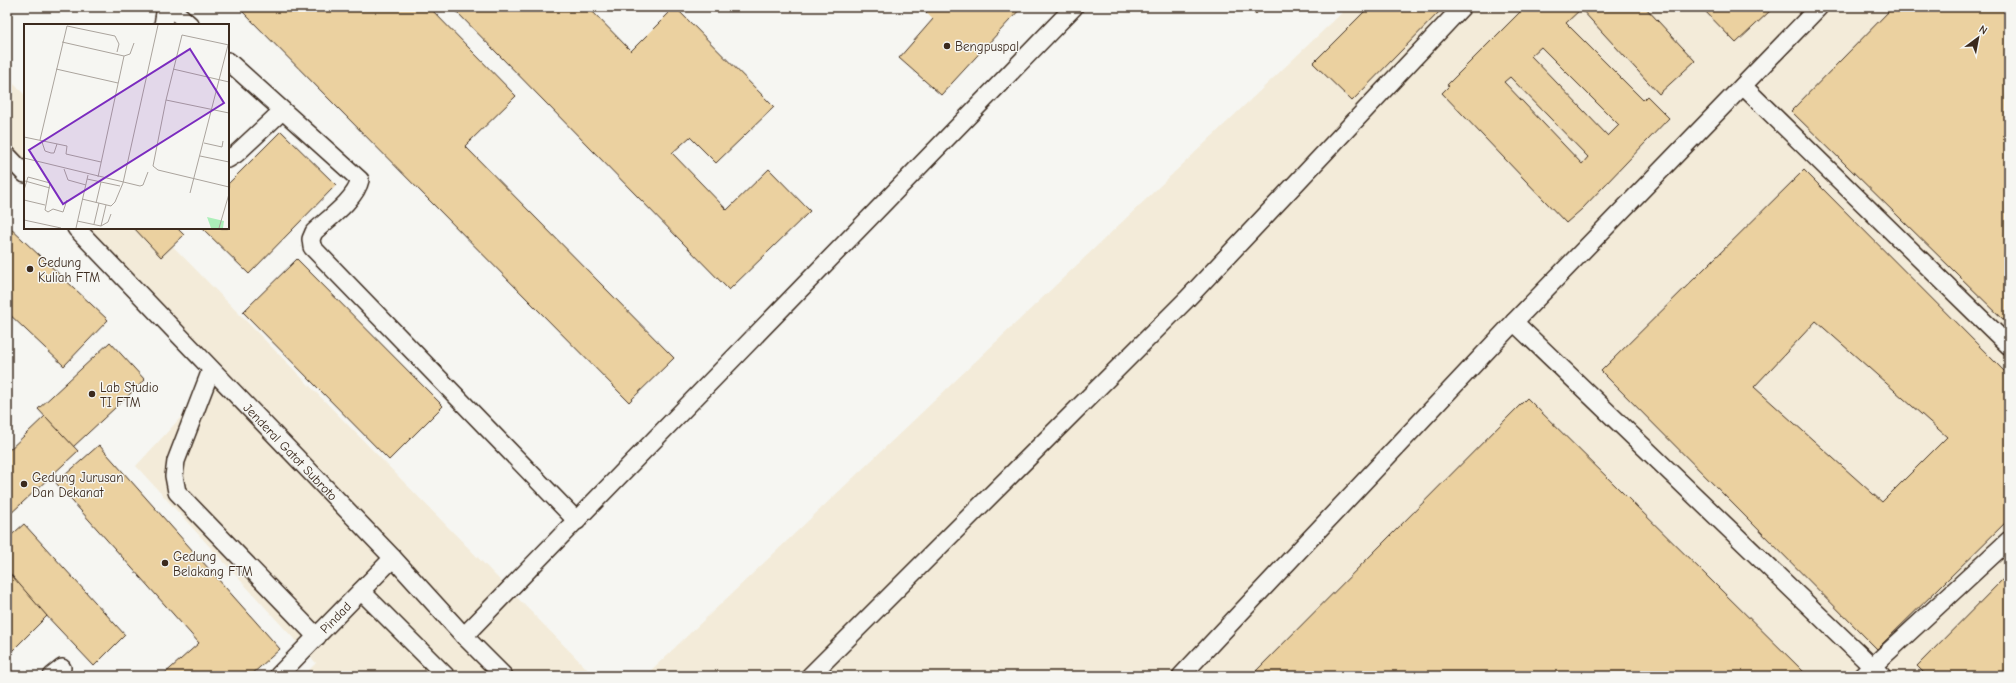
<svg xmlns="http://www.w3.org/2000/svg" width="2016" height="683" font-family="'Comic Neue',sans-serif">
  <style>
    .built { fill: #f3ebd9 }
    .building { fill: #ebd1a0; stroke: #3b2a1e; fill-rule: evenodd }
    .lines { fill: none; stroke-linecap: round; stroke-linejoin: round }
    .lane-casing { stroke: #3b2a1e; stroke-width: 20 }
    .lane { stroke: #f6f6f2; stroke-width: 17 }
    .poi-dot { fill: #3b2a1e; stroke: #f6f6f2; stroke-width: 1.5 }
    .labels { text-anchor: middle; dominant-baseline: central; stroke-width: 3; stroke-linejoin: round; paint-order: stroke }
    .poi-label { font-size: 13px; fill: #3b2a1e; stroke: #f6f6f2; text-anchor: start }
    .street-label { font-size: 13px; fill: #3b2a1e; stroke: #f6f6f2 }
    .inset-road { fill: none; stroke: #aba49d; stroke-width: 1 }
    .view { fill: #7b2cbf; fill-opacity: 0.15; stroke: #7b2cbf; stroke-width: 2 }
    .inset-edge { fill: none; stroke: #3b2a1e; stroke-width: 2 }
  </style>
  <rect width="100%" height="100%" fill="#f6f6f2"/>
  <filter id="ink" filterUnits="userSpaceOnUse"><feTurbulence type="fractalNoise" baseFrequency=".025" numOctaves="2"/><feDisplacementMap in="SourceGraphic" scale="8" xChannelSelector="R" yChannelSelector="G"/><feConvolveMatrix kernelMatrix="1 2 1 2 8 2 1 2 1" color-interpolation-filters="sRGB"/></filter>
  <g filter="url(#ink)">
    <!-- built -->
    <g class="built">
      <path d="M1348 7H2009V676H645Z"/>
      <path d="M7 77 25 95V185L7 167Z"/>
      <path d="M68 228H155L594 676H303L316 663 136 466 217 378Z"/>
    </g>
    <!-- building -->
    <g class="building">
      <path d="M238 7H429L516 96 465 146 674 358 629 402Z"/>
      <path d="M452 7H588L631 51 675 7 774 107 716 163 690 137 672 153 727 210 769 169 810 211 729 290Z"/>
      <path d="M921 7H1022L941 95 899 58 933 19Z"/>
      <path d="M1249 7H1262L1256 14Z"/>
      <path d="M1369 7H1444L1352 101 1313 63Z"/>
      <path d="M1525 7H1645L1695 61 1659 94 1581 9 1566 23 1643 100 1647 96 1669 118 1582 209 1566 223 1442 93 1449 86 1447 85ZM1541 47 1619 125 1608 136 1531 56ZM1510 77 1588 157 1582 164 1504 82Z"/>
      <path d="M1701 7H1768L1771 10 1736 43Z"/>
      <path d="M1893 7H2009V325L1791 111Z"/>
      <path d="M281 131 336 185 249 274 202 228H228V184Z"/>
      <path d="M1804 170 2009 376V519L1877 649 1601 371ZM1816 321 1947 437 1882 502 1754 387Z"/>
      <path d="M7 225 108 320 64 366 7 312Z"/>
      <path d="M134 228H177L184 235 161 257Z"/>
      <path d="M297 259 443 406 389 460 243 312Z"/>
      <path d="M110 342 145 380 73 447 38 409Z"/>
      <path d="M1527 398 1808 676H1251Z"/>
      <path d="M45 416 78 451 7 517V452Z"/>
      <path d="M99 445 280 649 250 676H162L199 643 56 483Z"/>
      <path d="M24 524 125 635 94 666 7 574V539Z"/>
      <path d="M7 570 47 616 7 656Z"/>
      <path d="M2009 573V676H1927L1917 666Z"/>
    </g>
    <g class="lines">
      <defs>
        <g id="lane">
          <path d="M170 7 190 25"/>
          <path d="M163 25 166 7"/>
          <path d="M228 61 360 180C356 199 328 219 314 232L311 239 312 247 577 521"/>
          <path d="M1743 86 2009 346"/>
          <path d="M7 155 25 174"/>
          <path d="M228 159 236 154 282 111"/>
          <path id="s1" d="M76 228 393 558 464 636 504 676"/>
          <path d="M1514 322 1819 7"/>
          <path d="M211 370 176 461 174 476 177 492 317 637"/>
          <path d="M361 591 446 676"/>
          <path d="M464 636 1074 7"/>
          <path d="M52 676 62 668"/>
          <path id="s2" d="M278 676 393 558"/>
          <path d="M810 676 1187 299 1462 7"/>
          <path d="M1181 676 1514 322 1882 676"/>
          <path d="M1862 676 2009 540"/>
        </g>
      </defs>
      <!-- lane casing -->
      <use href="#lane" class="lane-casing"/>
      <!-- lane -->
      <use href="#lane" class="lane"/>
    </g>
  </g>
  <!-- markers -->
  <g class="poi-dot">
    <circle cx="947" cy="46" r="4"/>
    <circle cx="30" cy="269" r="4"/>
    <circle cx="92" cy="394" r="4"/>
    <circle cx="24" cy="484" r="4"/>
    <circle cx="165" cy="563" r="4"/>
  </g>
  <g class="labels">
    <!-- poi labels -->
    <g class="poi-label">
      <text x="955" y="46">Bengpuspal</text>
      <text x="38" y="262">Gedung<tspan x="38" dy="15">Kuliah FTM</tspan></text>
      <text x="100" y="387">Lab Studio<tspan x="100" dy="15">TI FTM</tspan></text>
      <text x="32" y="477">Gedung Jurusan<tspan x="32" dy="15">Dan Dekanat</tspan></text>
      <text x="173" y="556">Gedung<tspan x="173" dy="15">Belakang FTM</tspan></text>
    </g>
    <!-- street labels -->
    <g class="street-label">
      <text stroke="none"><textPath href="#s1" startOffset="310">Jenderal Gatot Subroto</textPath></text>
      <text stroke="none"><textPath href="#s2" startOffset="82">Pindad</textPath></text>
    </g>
  </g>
  <!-- overview -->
  <g transform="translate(24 24)">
    <rect width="205" height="205" fill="#f6f6f2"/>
    <path d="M183 193 200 197 199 204H187Z" fill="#acefb9"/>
    <path class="inset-road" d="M38 18 100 32 74 153M100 32 106 30 110 19M32 45 94 59M149 45 205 58M142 76 158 11 205 21M205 89 142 76 129 142 134 146 205 163M0 113 43 122 42 130 77 138M16 116 43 2 91 12 95 20 93 28M18 118 21 127 27 129H30L33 120M180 119 198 123 199 117M176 132 205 138M0 134 116 162 119 161 124 148M40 145 44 156 62 161M63 155 96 162M1 157 26 164M0 166 4 153 26 159 21 186 24 188 29 185 39 188 43 176M166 169 204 21M58 175 87 182 91 178 99 159 134 1M0 176 21 181M72 179 77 158M0 196 37 204M53 197 77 202 82 181M70 200 75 179M77 202 84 198 87 190M52 204 64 151M195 204 205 170"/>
    <path class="view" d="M166 25 200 79 39 180 5 126Z"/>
    <rect width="205" height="205" class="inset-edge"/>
  </g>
  <!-- margin -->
  <rect width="2016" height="683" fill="none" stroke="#f6f6f2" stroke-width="24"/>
  <rect x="12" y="12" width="1992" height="659" fill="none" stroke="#3b2a1e" stroke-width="1.5" filter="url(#ink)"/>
  <!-- north arrow -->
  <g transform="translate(1978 38) rotate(32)" stroke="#f6f6f2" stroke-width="3" paint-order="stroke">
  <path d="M0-3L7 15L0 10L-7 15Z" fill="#3b2a1e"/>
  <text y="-6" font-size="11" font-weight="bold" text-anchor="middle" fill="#3b2a1e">N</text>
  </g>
</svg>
